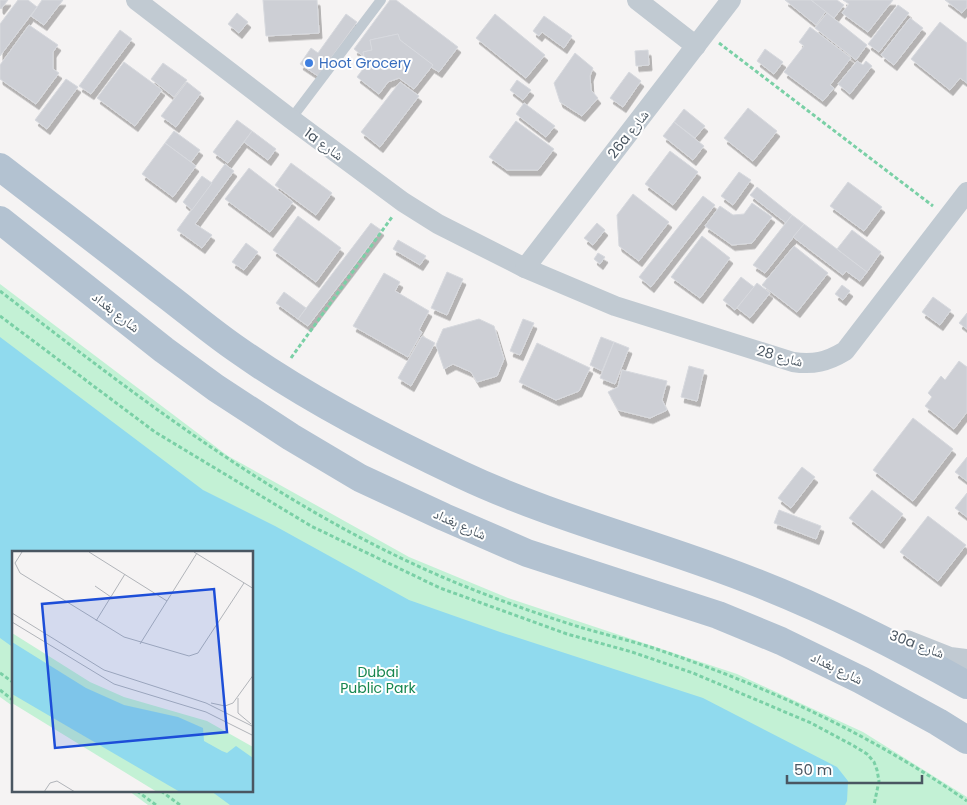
<svg xmlns="http://www.w3.org/2000/svg" width="967" height="805" font-family="Poppins,'Noto Naskh Arabic',sans-serif">
  <style>
    .green { fill: #c3f1d5 }
    .water { fill: #90daee }
    .building { fill: #cdcfd5; stroke: #d7d9de; filter: url(#shadow) }
    .lines { fill: none; stroke-linecap: round; stroke-linejoin: round }
    .path { stroke: #7ad0a6; stroke-width: 3; stroke-dasharray: 4 2.5; stroke-linecap: butt }
    .lane { stroke: #c1cad2; stroke-width: 10 }
    .street { stroke: #c1cad2; stroke-width: 20 }
    .primary { stroke: #b3c2d1; stroke-width: 28 }
    .shop-dot { fill: #3f7fe0; stroke: #fff; stroke-width: 2 }
    .labels { text-anchor: middle; dominant-baseline: central; stroke-width: 4; stroke-linejoin: round; paint-order: stroke }
    .shop-label { font-size: 14px; fill: #366cbe; stroke: #fff; text-anchor: start }
    .street-label { font-size: 14px; fill: #4a5661; stroke: #fff }
    .park-label { font-size: 14px; fill: #17864f; stroke: #fff }
    .inset-road { fill: none; stroke: #b1b4b9; stroke-width: 1 }
    .view { fill: #1d4ed8; fill-opacity: 0.15; stroke: #1d4ed8; stroke-width: 2.5 }
    .inset-edge { fill: none; stroke: #4a5661; stroke-width: 2.5 }
  </style>
  <defs>
    <filter id="shadow"><feDropShadow dx="3" dy="5.5" stdDeviation="0" flood-color="#0004"/></filter>
  </defs>
  <rect width="100%" height="100%" fill="#f5f3f3"/>
  <!-- green -->
  <path class="green" d="M0 284 228 456 409 557 508 598 737 674 863 732 967 797V805H148L129 791H252V552H14V707L0 697Z"/>
  <!-- water -->
  <path class="water" d="M0 337 203 490 275 526 409 600 500 632 703 698 837 767 848 781 847 801 845 805H230L211 791H252V552H14V648L0 638Z"/>
  <!-- building -->
  <g class="building">
    <path d="M0 0H8L1 9 0 8Z"/>
    <path d="M18 0H28L37 7 0 56V24Z"/>
    <path d="M42 0H63L44 25 31 16Z"/>
    <path d="M263 0H317L319 33 266 36Z"/>
    <path d="M390 0H396L458 47 439 72 431 67 433 65 400 40 398 34 370 40 372 50 363 52 364 57 354 49Z"/>
    <path d="M785 0H811L826 11 816 25Z"/>
    <path d="M811 0H837L844 5 834 18Z"/>
    <path d="M843 0H893L868 32 842 13 849 4Z"/>
    <path d="M945 0H967V7L962 13Z"/>
    <path d="M898 5 909 13 879 52 868 44Z"/>
    <path d="M237 13 248 22 239 33 228 24Z"/>
    <path d="M827 13 867 45 856 60 815 28Z"/>
    <path d="M346 14 357 22 318 76 300 64 311 48 318 53Z"/>
    <path d="M495 14 545 55 526 78 476 38Z"/>
    <path d="M544 16 572 36 564 48 542 32 539 36 533 31Z"/>
    <path d="M910 18 923 28 894 65 881 55Z"/>
    <path d="M940 22 967 43V83L960 78 950 90 911 59Z"/>
    <path d="M29 25 58 45 53 52V69L59 73 36 104 0 79V65Z"/>
    <path d="M810 27 851 58 830 85 834 88 823 101 784 72 804 46 799 42Z"/>
    <path d="M120 30 132 39 91 94 79 86Z"/>
    <path d="M398 34 400 40 433 65 414 89 399 78 388 82 379 94 357 77 366 65 363 52 372 50 370 40Z"/>
    <path d="M765 49 783 62 774 74 757 61Z"/>
    <path d="M648 50 649 65 636 66 635 51Z"/>
    <path d="M575 53 593 68 590 76 591 90 598 98 582 116 560 102 554 83Z"/>
    <path d="M857 61 863 65 866 61 872 66 850 94 838 84Z"/>
    <path d="M124 62 162 90 135 126 97 98Z"/>
    <path d="M163 63 187 80 174 97 151 79Z"/>
    <path d="M629 72 641 81 623 107 610 98Z"/>
    <path d="M66 79 78 87 47 129 35 120Z"/>
    <path d="M517 80 531 90 523 100 510 90Z"/>
    <path d="M187 82 201 93 176 127 161 116Z"/>
    <path d="M400 82 419 96 380 147 361 132Z"/>
    <path d="M524 103 555 126 546 137 516 114Z"/>
    <path d="M748 108 777 131 753 161 724 138Z"/>
    <path d="M684 109 705 126 695 138 674 122Z"/>
    <path d="M237 120 252 131 228 163 213 152Z"/>
    <path d="M516 121 554 149 538 170H507L489 157Z"/>
    <path d="M674 122 704 146 693 160 663 136Z"/>
    <path d="M174 131 200 150 191 162 165 143Z"/>
    <path d="M252 131 276 149 268 160 244 142Z"/>
    <path d="M165 143 196 166 173 197 142 174Z"/>
    <path d="M670 151 698 172 673 205 645 184Z"/>
    <path d="M291 163 332 193 316 215 275 185Z"/>
    <path d="M225 164 234 171 195 224 212 235 202 248 177 230Z"/>
    <path d="M249 168 293 202 270 232 225 199Z"/>
    <path d="M739 172 751 180 733 205 721 196Z"/>
    <path d="M202 176 212 183 192 210 183 202Z"/>
    <path d="M848 182 882 207 864 231 830 206Z"/>
    <path d="M757 187 792 215 786 223 750 195Z"/>
    <path d="M633 194 669 222 639 261 619 246 617 215Z"/>
    <path d="M703 196 715 205 651 287 639 277Z"/>
    <path d="M752 203 772 217 752 243 732 245 705 226 720 206 733 215 744 214Z"/>
    <path d="M792 215 804 224 765 273 753 265Z"/>
    <path d="M298 216 341 248 316 282 273 250Z"/>
    <path d="M371 223 381 230 308 326 298 319Z"/>
    <path d="M597 223 605 230 593 245 584 238Z"/>
    <path d="M804 224 867 272 860 281 846 271 843 275 793 237Z"/>
    <path d="M852 230 881 252 867 272 837 249Z"/>
    <path d="M702 236 730 258 700 298 671 277Z"/>
    <path d="M398 240 426 256 420 265 393 249Z"/>
    <path d="M246 243 258 252 244 270 232 262Z"/>
    <path d="M794 246 828 273 797 312 762 285Z"/>
    <path d="M598 253 605 257 600 264 594 259Z"/>
    <path d="M447 272 463 279 447 315 431 308Z"/>
    <path d="M384 273 400 282 395 291 429 311 419 330 422 332 408 357 353 326Z"/>
    <path d="M741 277 754 287 735 310 723 300Z"/>
    <path d="M757 283 770 293 750 318 737 308Z"/>
    <path d="M842 285 850 291 843 300 835 294Z"/>
    <path d="M284 292 306 308 298 319 276 303Z"/>
    <path d="M933 297 951 310 940 325 922 312Z"/>
    <path d="M967 313V329L959 323Z"/>
    <path d="M479 319 494 326 504 359 497 376 477 382 471 372 453 364 444 369 436 345 443 329Z"/>
    <path d="M523 319 534 323 520 355 510 351Z"/>
    <path d="M422 336 435 343 411 386 398 378Z"/>
    <path d="M601 337 614 342 602 371 590 365Z"/>
    <path d="M614 342 629 348 615 384 600 378Z"/>
    <path d="M537 343 590 368 579 391 556 400 519 382Z"/>
    <path d="M959 361 967 367V412L954 429 925 406 932 397 928 393 941 376 945 380Z"/>
    <path d="M689 366 704 370 697 401 681 397Z"/>
    <path d="M622 370 667 381 662 400 667 410 650 418 618 410 608 392 618 387Z"/>
    <path d="M913 418 953 449 913 501 873 470Z"/>
    <path d="M967 457V481L955 472Z"/>
    <path d="M802 467 815 477 791 508 778 498Z"/>
    <path d="M872 490 903 514 881 543 849 518Z"/>
    <path d="M967 493V517L955 508Z"/>
    <path d="M779 510 821 526 816 539 774 523Z"/>
    <path d="M928 516 966 545 938 581 900 552Z"/>
  </g>
  <g class="lines">
    <!-- path -->
    <g class="path">
      <path d="M719 43 933 206"/>
      <path d="M0 291C140 399 277 505 440 576 482 594 526 610 570 624 601 634 634 641 665 652 771 688 875 737 967 801"/>
      <path d="M0 316 155 432 311 526 440 588 567 634 632 652 693 673 811 723 854 746 867 754 874 762 877 770 879 781 874 805"/>
      <path d="M291 358 392 217"/>
      <path d="M0 673 14 683"/>
      <path d="M0 690 14 701"/>
      <path d="M137 791 156 805"/>
      <path d="M161 791 180 805"/>
    </g>
    <!-- lane -->
    <path class="lane" d="M291 119 381 0"/>
    <!-- street -->
    <g class="street">
      <path d="M136 0 291 119 403 202 438 224 525 268 615 306 793 362C813 365 827 362 845 351L967 192"/>
      <path d="M637 0 696 46"/>
      <path d="M525 268 731 0"/>
      <path d="M907 640 950 657 967 659"/>
    </g>
    <!-- primary -->
    <g class="primary">
      <path d="M0 167C53 208 106 248 158 289 185 309 210 331 238 350 306 398 385 439 460 474 553 518 652 542 747 579 823 608 896 645 967 685"/>
      <path d="M0 220 164 350 216 388 291 437 360 478 444 517 527 553 718 615 781 641 861 680 938 722 967 740"/>
    </g>
  </g>
  <!-- markers -->
  <circle class="shop-dot" cx="309" cy="63" r="5"/>
  <g class="labels">
    <!-- shop labels -->
    <g class="shop-label">
      <text x="319" y="63">Hoot Grocery</text>
    </g>
    <!-- street labels -->
    <g class="street-label">
      <text transform="translate(628 134) rotate(-52)">26a شارع</text>
      <text transform="translate(324 144) rotate(36)">1a شارع</text>
      <text transform="translate(116 312) rotate(38)">شارع بغداد</text>
      <text transform="translate(780 356) rotate(15)">شارع 28</text>
      <text transform="translate(460 524) rotate(24)">شارع بغداد</text>
      <text transform="translate(917 644) rotate(20)">30a شارع</text>
      <text transform="translate(837 668) rotate(26)">شارع بغداد</text>
    </g>
    <!-- park labels -->
    <g class="park-label">
      <text x="378" y="672">Dubai<tspan x="378" dy="16">Public Park</tspan></text>
    </g>
  </g>
  <!-- overview -->
  <g transform="translate(12 551)">
    <rect width="241" height="241" fill="#f5f3f3"/>
    <path d="M0 82 78 131 112 146 195 170 241 196V241H145L0 152Z" fill="#c3f1d5"/>
    <path d="M0 91 74 137 112 154 166 166 191 177 192 190 210 200 215 202 224 195 241 207V241H168L0 143Z" fill="#90daee"/>
    <path class="inset-road" d="M10 1 3 12 8 22 112 86 177 105 186 102 232 32M77 1 155 50M182 1 242 38M83 35 99 46M0 62 92 119 194 152 242 176M84 70 113 23M0 71 102 133 194 161 242 185M128 93 185 2M226 147V162L239 173M199 152 213 155 221 152 242 123M32 241 38 232 45 230 63 241"/>
    <path class="view" d="M202 38 215 181 43 197 30 53Z"/>
    <rect width="241" height="241" class="inset-edge"/>
  </g>
  <!-- scale -->
  <path d="M787 775v8h135v-8" fill="none" stroke="#4a5661" stroke-width="2.5"/>
  <text x="794" y="775" font-size="15" fill="#4a5661" stroke="#ffffff" stroke-width="4" paint-order="stroke">50 m</text>
</svg>
